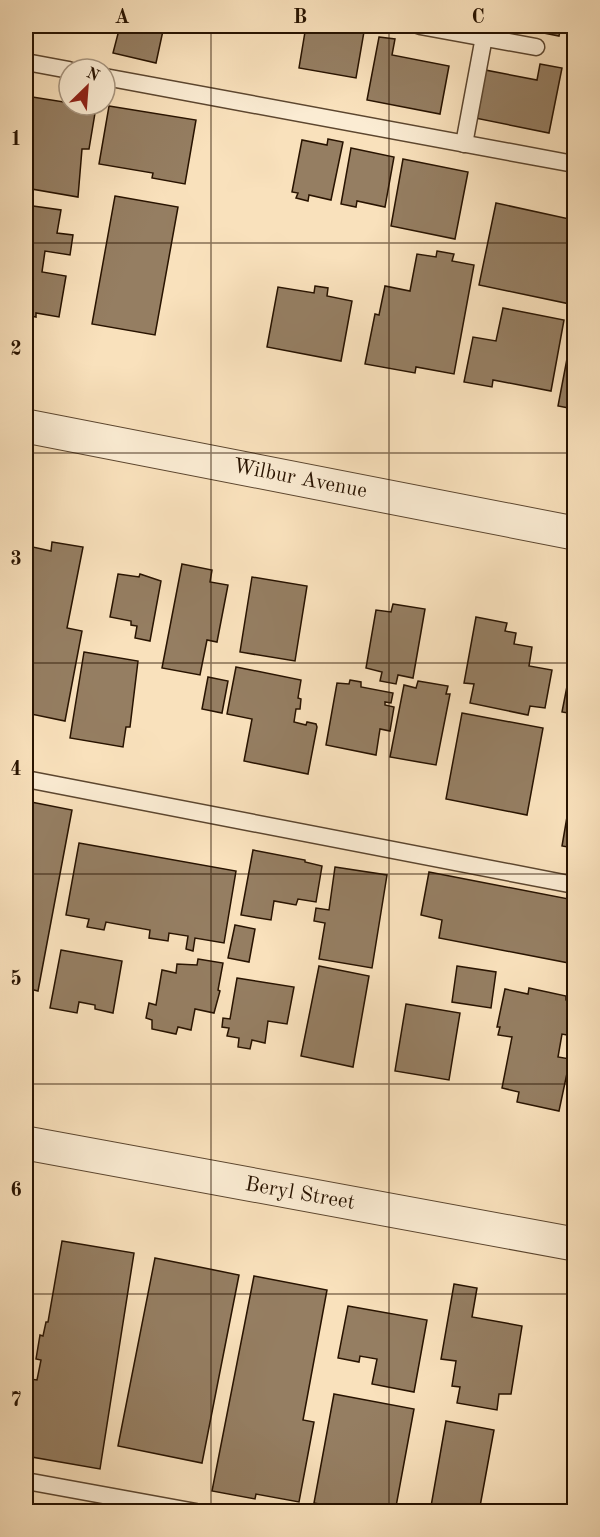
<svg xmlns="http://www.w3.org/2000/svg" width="600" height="1537" font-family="'Old Standard TT',serif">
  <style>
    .building { fill: #957e62; stroke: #281300; stroke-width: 1.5 }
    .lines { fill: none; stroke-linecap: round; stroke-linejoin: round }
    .service-casing { stroke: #5c462f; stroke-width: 19 }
    .minor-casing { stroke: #5c462f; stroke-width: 35 }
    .service { stroke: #fbecd3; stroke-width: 16 }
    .minor { stroke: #fbecd3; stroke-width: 33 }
    .grid { fill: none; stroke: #281300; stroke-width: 1.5; stroke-opacity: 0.55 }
    .labels { text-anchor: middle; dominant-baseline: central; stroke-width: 5; stroke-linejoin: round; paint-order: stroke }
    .street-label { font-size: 21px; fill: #281300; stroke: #fbecd3 }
    .neatline { fill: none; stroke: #281300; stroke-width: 2 }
    .grid-label { font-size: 20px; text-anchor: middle; font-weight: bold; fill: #281300 }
  </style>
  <rect width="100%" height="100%" fill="#f9e1bc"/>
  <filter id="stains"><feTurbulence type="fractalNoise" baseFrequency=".00333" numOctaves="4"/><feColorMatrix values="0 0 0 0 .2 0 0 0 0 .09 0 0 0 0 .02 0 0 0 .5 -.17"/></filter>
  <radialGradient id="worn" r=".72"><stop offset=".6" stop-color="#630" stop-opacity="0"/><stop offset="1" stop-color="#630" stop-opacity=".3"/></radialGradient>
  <!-- building -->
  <g class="building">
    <path d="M120 26H164L156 63 113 53Z"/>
    <path d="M306 26H365L356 78 299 68Z"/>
    <path d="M509 26H561L559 36Z"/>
    <path d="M379 37 395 39 392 55 449 66 440 114 367 100Z"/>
    <path d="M540 64 562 68 549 133 475 118 485 70 537 80Z"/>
    <path d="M26 96 96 107 89 149H82L78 197 26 188Z"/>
    <path d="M109 106 196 120 185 184 152 178 153 173 99 164Z"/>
    <path d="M328 139 343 142 331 200 309 195 308 201 296 198 298 193 292 192 302 140 327 145Z"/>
    <path d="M351 148 394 157 385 207 357 201 356 207 341 204Z"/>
    <path d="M403 159 468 172 455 239 391 226Z"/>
    <path d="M115 196 178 207 155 335 92 324Z"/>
    <path d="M496 203 574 220V284L570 304 479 285Z"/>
    <path d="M26 205 61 210 57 233 73 235 70 255 45 251 42 272 66 276 59 317 36 313V317L26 315Z"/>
    <path d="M437 251 454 254 452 261 474 265 454 374 416 367 415 373 365 364 375 314 379 315 385 286 410 291 417 254 436 257Z"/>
    <path d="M315 286 328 288 327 296 352 301 341 361 267 347 278 287 314 293Z"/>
    <path d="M503 308 564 320 551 391 493 380 492 387 464 382 473 337 496 341Z"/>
    <path d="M574 322V409L558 406Z"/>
    <path d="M52 542 83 547 67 628 82 631 65 721 26 713V589L30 564H26L33 547 51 551Z"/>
    <path d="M182 564 212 570 210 582 228 585 217 642 207 640 200 675 162 668Z"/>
    <path d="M118 574 139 577 140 574 161 581 150 641 135 638 137 626 131 625V621L110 617Z"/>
    <path d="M252 577 307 586 295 661 240 652Z"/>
    <path d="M393 604 425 609 413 678 398 675 396 684 380 681 382 672 366 668 376 610 391 612Z"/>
    <path d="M476 617 507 623 505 631 516 633 514 644 532 647 529 666 552 670 545 708 530 706 528 715 470 703 474 684 464 683Z"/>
    <path d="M84 652 138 661 130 727H126L123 747 70 738Z"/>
    <path d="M236 667 301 680 298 698 301 699 300 709H296L294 722 306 725 307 722 316 724 317 727 308 774 244 761 252 719 227 714Z"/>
    <path d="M570 671 574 672V714L562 712Z"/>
    <path d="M208 677 228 681 222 713 202 709Z"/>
    <path d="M350 680 361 682V687L393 693 391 703 385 702V705L394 707 390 731 380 729 376 755 326 745 337 683 349 684Z"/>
    <path d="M418 681 448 686 446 694H450L436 765 390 757 404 685 416 688Z"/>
    <path d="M462 713 543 728 527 815 446 799Z"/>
    <path d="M574 776V848L562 846Z"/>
    <path d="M26 801 72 810 38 991 26 988Z"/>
    <path d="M79 843 236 871 224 943 195 938 193 951 186 949 188 936 169 933 168 941 149 938 150 930 106 922 104 930 87 927 89 919 66 915Z"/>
    <path d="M253 850 305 860V862L322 866 316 902 298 899 296 905 274 901 271 920 241 915Z"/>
    <path d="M335 867 387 875 372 968 319 959 325 923 314 921 316 908 329 910Z"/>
    <path d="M429 872 574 900V964L439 938 442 920 421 915Z"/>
    <path d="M235 925 255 929 249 962 228 958Z"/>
    <path d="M61 950 122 961 113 1013 95 1009V1005L79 1002 77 1013 50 1008Z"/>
    <path d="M198 959 223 963 218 990 220 991 214 1013 195 1009 191 1030 178 1027 176 1034 152 1029V1020L146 1018 149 1003 156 1005 162 970 176 973 177 964 197 965Z"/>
    <path d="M319 966 369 976 353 1067 301 1056Z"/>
    <path d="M457 966 496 972 491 1008 452 1002Z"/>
    <path d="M237 978 294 987 287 1024 268 1021 265 1043 252 1040 250 1049 238 1047 239 1038 227 1036 229 1028 222 1027 223 1018 230 1019Z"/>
    <path d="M529 988 566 996V1000L574 1002 573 1036 562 1034 558 1057 570 1059 559 1111 517 1102 519 1092 502 1088 512 1037 498 1035 500 1027H497L505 989 528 994Z"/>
    <path d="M406 1004 460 1013 449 1080 395 1071Z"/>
    <path d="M62 1241 134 1253 100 1469 26 1456V1404L30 1379 37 1380 41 1360 36 1359 40 1335 43 1336 46 1322H48Z"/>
    <path d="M155 1258 239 1275 202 1463 118 1446Z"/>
    <path d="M254 1276 327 1290 303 1420 314 1422 299 1502 256 1494 255 1499 212 1491Z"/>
    <path d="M454 1284 477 1288 472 1317 522 1326 511 1394H499L497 1410 457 1403 460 1387 452 1386 456 1361 441 1359Z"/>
    <path d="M348 1306 427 1320 414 1392 372 1384 377 1359 360 1356 359 1362 338 1358Z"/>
    <path d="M334 1394 414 1409 395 1512H360L314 1503Z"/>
    <path d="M446 1421 494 1430 479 1512H430Z"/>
  </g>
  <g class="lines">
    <defs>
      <g id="service">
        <path d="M420 26 536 47"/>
        <path d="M26 62 69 70"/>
        <path d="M105 77 574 164"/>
        <path d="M464 144 484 37"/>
        <path d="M26 779 574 885"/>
        <path d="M26 1481 196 1512"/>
      </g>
      <g id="minor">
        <path d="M26 426 574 533"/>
        <path d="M26 1143 574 1244"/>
      </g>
    </defs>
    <!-- service casing -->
    <use href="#service" class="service-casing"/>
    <!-- minor casing -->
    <use href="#minor" class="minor-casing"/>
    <!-- service -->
    <use href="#service" class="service"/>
    <!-- minor -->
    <use href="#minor" class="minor"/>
  </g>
  <!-- grid -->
  <path class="grid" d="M211 26V1512M389 26V1512M26 243H574M26 453H574M26 663H574M26 874H574M26 1084H574M26 1294H574"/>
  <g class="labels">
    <!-- street labels -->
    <g class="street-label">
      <text transform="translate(300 479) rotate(11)">Wilbur Avenue</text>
      <text transform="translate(300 1194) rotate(10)">Beryl Street</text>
    </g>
  </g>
  <!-- margin -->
  <rect width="600" height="1537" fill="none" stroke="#f9e1bc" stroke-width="66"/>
  <!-- north arrow -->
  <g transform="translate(87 87) rotate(25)"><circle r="28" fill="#fbecd3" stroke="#a7957f" stroke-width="1.5"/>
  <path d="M0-4.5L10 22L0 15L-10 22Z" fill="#8f2418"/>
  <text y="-9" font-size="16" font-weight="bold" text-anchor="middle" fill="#281300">N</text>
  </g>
  <rect x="33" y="33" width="534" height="1471" class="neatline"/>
  <g class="grid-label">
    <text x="122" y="23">A</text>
    <text x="300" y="23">B</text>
    <text x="478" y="23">C</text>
    <text x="16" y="145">1</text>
    <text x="16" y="355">2</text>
    <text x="16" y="565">3</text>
    <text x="16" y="775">4</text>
    <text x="16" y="985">5</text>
    <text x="16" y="1196">6</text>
    <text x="16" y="1406">7</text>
  </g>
  <rect width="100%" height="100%" filter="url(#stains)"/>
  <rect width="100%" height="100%" fill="url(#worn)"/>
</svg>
